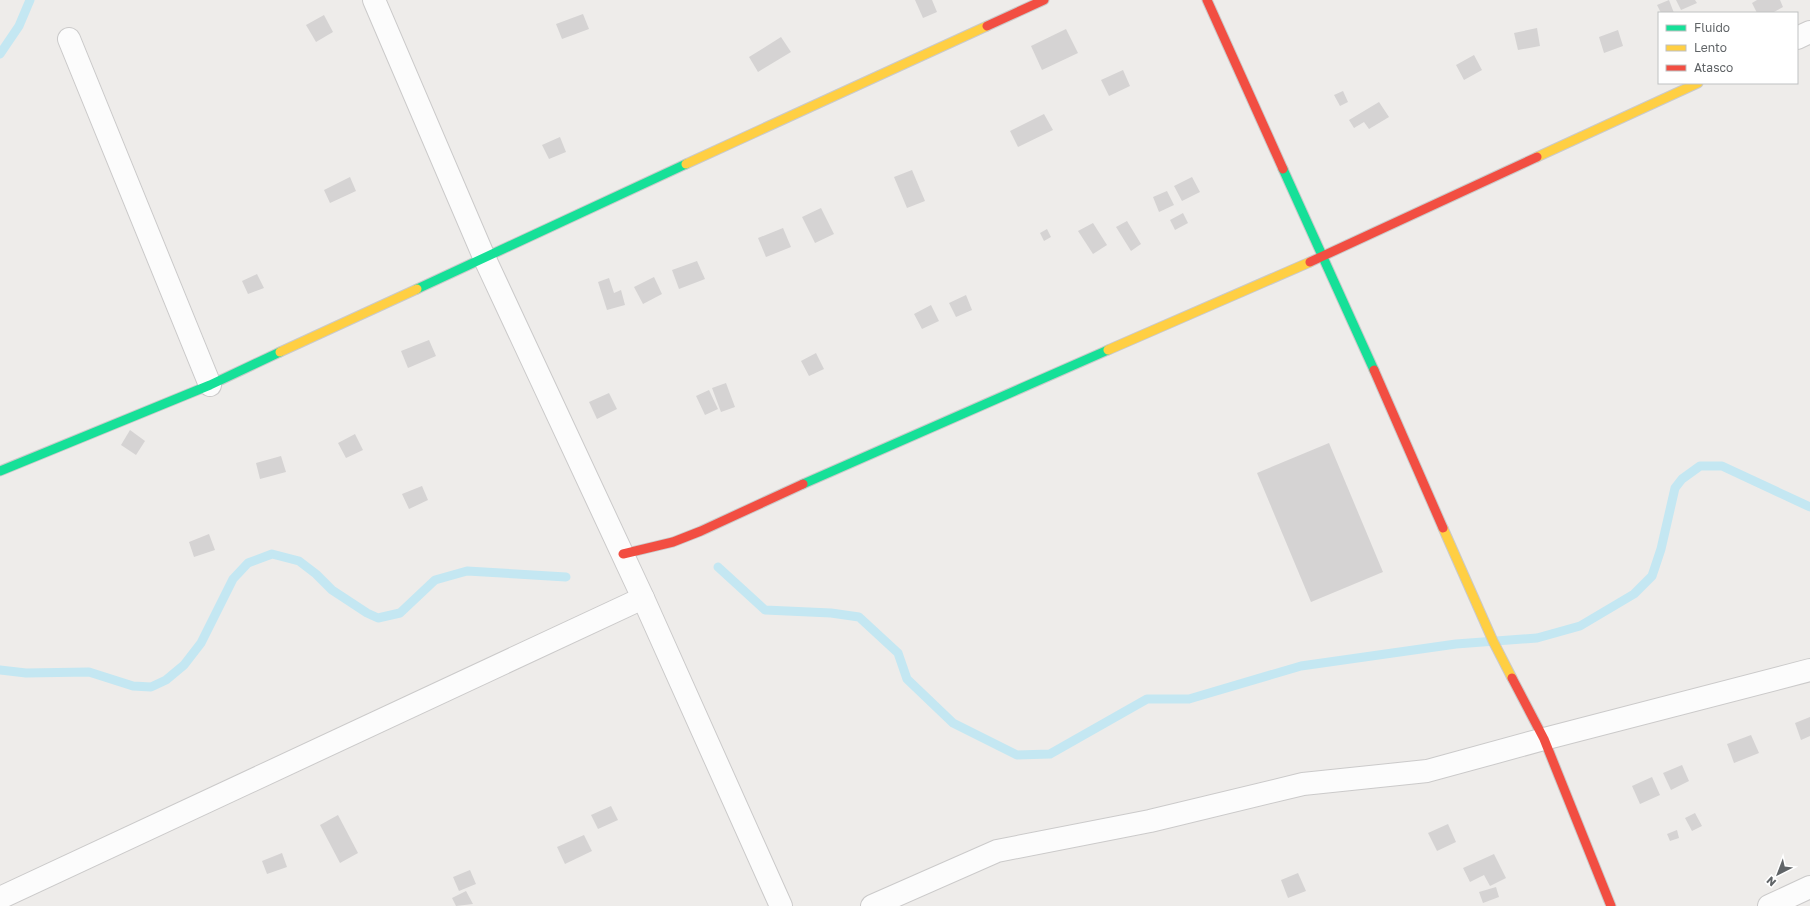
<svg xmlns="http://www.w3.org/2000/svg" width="1810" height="906" font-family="'Golos Text',sans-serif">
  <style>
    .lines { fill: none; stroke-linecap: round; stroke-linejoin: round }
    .stream { stroke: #c4e7f2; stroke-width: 9 }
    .building { fill: #d5d3d3 }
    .street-casing { stroke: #cbcaca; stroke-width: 24 }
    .fast-casing { stroke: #cacaca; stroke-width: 11 }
    .slow-casing { stroke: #cacaca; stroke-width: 11 }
    .jam-casing { stroke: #cacaca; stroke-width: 11 }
    .street { stroke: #fcfcfc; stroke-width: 22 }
    .fast { stroke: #16e098; stroke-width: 9 }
    .slow { stroke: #ffcf43; stroke-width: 9 }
    .jam { stroke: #f24e42; stroke-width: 9 }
  </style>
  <rect width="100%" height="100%" fill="#eeecea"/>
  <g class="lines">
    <!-- stream -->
    <g class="stream">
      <path d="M0 54 19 26 30 0"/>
      <path d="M718 567 765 610 831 613 859 617 898 653 907 679 953 723 1017 755 1050 754 1147 699H1189L1301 666 1456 644 1537 638 1580 626 1634 594 1652 576 1661 549 1675 488 1682 479 1700 466H1722L1810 507"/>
      <path d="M0 670 26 673 89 672 133 686 151 687 166 680 184 665 201 643 233 579 248 563 272 554 299 561 316 574 332 590 367 613 378 618 400 613 435 580 467 571 566 577"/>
    </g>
  </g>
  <!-- building -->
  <g class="building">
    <path d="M915 0H932L937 12 923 18Z"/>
    <path d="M1669 0 1674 13H1661L1657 5Z"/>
    <path d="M1676 0H1695L1697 3 1681 10Z"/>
    <path d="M1757 0H1780L1783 7 1772 13H1757L1752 3Z"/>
    <path d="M583 14 589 29 562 39 556 24Z"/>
    <path d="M324 15 333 32 316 42 306 25Z"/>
    <path d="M1537 28 1540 46 1518 50 1514 33Z"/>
    <path d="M1066 29 1078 53 1042 70 1031 46Z"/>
    <path d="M1618 30 1623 46 1604 53 1599 37Z"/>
    <path d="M781 37 791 52 758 72 749 57Z"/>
    <path d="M1474 55 1482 70 1464 80 1456 65Z"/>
    <path d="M1123 70 1130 86 1109 96 1101 80Z"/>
    <path d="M1343 91 1348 102 1340 106 1334 95Z"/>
    <path d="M1379 102 1389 117 1369 129 1364 122 1354 128 1349 120Z"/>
    <path d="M1044 114 1053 130 1018 147 1010 131Z"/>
    <path d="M560 137 566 152 549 159 542 145Z"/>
    <path d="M912 170 925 201 907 208 894 177Z"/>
    <path d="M350 177 356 191 330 203 324 190Z"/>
    <path d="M1192 177 1200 192 1182 201 1174 186Z"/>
    <path d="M1167 191 1174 205 1159 212 1153 197Z"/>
    <path d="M821 208 834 234 815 243 802 217Z"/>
    <path d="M1183 213 1188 223 1175 230 1170 220Z"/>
    <path d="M1127 221 1141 244 1131 251 1116 227Z"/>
    <path d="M1093 223 1107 245 1093 254 1078 231Z"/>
    <path d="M783 228 791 247 766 257 758 238Z"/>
    <path d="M1047 229 1051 237 1044 241 1040 233Z"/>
    <path d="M697 261 705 279 679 289 672 270Z"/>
    <path d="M257 274 264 288 248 294 242 281Z"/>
    <path d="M654 277 662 294 643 304 634 287Z"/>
    <path d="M609 278 614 293 621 290 625 305 607 310 598 282Z"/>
    <path d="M966 295 972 310 956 317 949 303Z"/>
    <path d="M931 305 939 321 922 329 914 314Z"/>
    <path d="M429 340 436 356 408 368 401 351Z"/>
    <path d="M816 353 824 369 809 376 801 361Z"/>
    <path d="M726 383 735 407 721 412 712 388Z"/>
    <path d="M709 390 718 409 705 415 696 396Z"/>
    <path d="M609 393 617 409 597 419 589 402Z"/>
    <path d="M130 430 145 441 136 455 121 445Z"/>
    <path d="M355 434 363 450 346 458 338 443Z"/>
    <path d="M1329 443 1383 572 1311 602 1257 473Z"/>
    <path d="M281 456 286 472 260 479 256 463Z"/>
    <path d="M422 486 428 500 409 509 402 494Z"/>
    <path d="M209 534 215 550 194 557 189 542Z"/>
    <path d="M1810 717V736L1801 740 1795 723Z"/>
    <path d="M1751 735 1759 753 1734 763 1727 744Z"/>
    <path d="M1682 765 1689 781 1671 790 1663 773Z"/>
    <path d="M1652 777 1660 795 1640 804 1632 786Z"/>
    <path d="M611 806 618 820 598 829 591 815Z"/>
    <path d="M1695 813 1702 826 1692 831 1685 818Z"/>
    <path d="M338 815 358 853 340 863 320 825Z"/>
    <path d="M1448 824 1456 842 1437 851 1428 833Z"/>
    <path d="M1677 830 1679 838 1670 841 1667 834Z"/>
    <path d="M584 835 592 851 565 864 557 847Z"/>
    <path d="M282 853 287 867 267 874 262 861Z"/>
    <path d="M1494 854 1506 878 1490 886 1484 875 1470 882 1463 868Z"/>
    <path d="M470 870 476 884 459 891 453 877Z"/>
    <path d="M1298 873 1306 891 1288 898 1281 880Z"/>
    <path d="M1496 887 1499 897 1483 903 1479 892Z"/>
    <path d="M466 891 473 904 456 906 452 898Z"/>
  </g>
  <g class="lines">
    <defs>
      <g id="street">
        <path d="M374 0 484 257 643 598 781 906"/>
        <path d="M1797 38 1810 32"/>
        <path d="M69 39 210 385"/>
        <path d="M0 898 643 598"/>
        <path d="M872 906 997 851 1150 821 1303 784 1427 771 1544 739 1810 670"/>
        <path d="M1769 906 1810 887"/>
      </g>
      <g id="fast">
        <path d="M1283 169 1374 370"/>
        <path d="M417 289 686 164"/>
        <path d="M0 471 210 385 280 352"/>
        <path d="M803 484 1108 350"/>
      </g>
      <g id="slow">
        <path d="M1537 157 1698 83"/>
        <path d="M686 164 987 26"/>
        <path d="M1108 350 1310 262"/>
        <path d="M280 352 417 289"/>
        <path d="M1443 528 1493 641 1512 678"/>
      </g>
      <g id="jam">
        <path d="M1207 0 1283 169"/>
        <path d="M987 26 1044 0"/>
        <path d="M1310 262 1537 157"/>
        <path d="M1374 370 1443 528"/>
        <path d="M623 554 673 542 701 531 803 484"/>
        <path d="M1512 678 1544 739 1611 906"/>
      </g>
    </defs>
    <!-- street casing -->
    <use href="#street" class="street-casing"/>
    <!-- fast casing -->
    <use href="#fast" class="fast-casing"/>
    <!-- slow casing -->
    <use href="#slow" class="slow-casing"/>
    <!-- jam casing -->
    <use href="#jam" class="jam-casing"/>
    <!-- street -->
    <use href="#street" class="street"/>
    <!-- fast -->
    <use href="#fast" class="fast"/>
    <!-- slow -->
    <use href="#slow" class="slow"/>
    <!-- jam -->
    <use href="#jam" class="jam"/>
  </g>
  <!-- legend -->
  <rect x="1658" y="12" width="140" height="72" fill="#ffffff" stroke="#bfc1c2"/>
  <rect x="1666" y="25" width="20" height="6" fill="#16e098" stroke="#bfc1c2"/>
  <text x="1694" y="32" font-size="12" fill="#606467">Fluido</text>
  <rect x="1666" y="45" width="20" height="6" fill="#ffcf43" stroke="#bfc1c2"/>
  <text x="1694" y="52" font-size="12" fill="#606467">Lento</text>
  <rect x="1666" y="65" width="20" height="6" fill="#f24e42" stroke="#bfc1c2"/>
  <text x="1694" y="72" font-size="12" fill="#606467">Atasco</text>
  <!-- north arrow -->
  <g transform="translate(1778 874) rotate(222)" stroke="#ffffff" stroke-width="3" paint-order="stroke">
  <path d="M0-3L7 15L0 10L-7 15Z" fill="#606467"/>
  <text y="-6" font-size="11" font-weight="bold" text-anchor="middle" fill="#606467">N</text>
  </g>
</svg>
